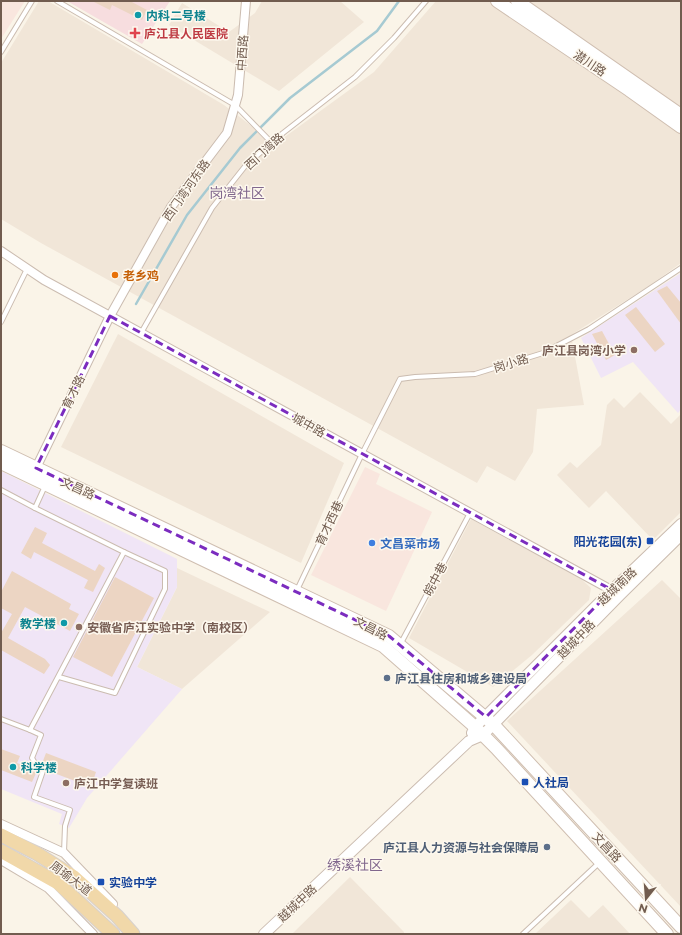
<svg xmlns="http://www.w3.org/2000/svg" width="682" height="935" font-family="Montserrat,'Noto Sans SC',sans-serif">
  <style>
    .residential { fill: #f1e6d8 }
    .commercial { fill: #f9e6de }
    .education { fill: #f0e5f6 }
    .medical { fill: #f7dddf }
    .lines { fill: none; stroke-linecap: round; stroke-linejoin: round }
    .stream { stroke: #a6cad2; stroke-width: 2.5 }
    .building { fill: #ecd5c3 }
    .service-casing { stroke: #cbbcb0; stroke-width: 6 }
    .minor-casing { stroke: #cbbcb0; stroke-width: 10 }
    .tertiary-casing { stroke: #cbbcb0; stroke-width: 12 }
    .secondary-casing { stroke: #cfbeb0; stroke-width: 14 }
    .primary-casing { stroke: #d7d1ce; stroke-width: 15 }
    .service { stroke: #fff; stroke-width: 4 }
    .minor { stroke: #fff; stroke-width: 8 }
    .tertiary { stroke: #fff; stroke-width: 10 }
    .secondary { stroke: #fff; stroke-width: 12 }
    .primary { stroke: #f1d8a9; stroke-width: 13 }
    .marked { fill: none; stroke: #7b2cbf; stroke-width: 3; stroke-dasharray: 8 5; stroke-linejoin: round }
    .culture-dot { fill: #0f9aa8; stroke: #fdf8ee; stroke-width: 1.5 }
    .health-dot { fill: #e0444e; stroke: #fdf8ee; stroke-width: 1.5 }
    .food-dot { fill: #e8710a; stroke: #fdf8ee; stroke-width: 1.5 }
    .education-dot { fill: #8d6e63; stroke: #fdf8ee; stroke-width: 1.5 }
    .transit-dot { fill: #1a4fb4; stroke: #fdf8ee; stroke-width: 1.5 }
    .shop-dot { fill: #3f7fe0; stroke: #fdf8ee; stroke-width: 1.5 }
    .service-dot { fill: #5c6f8a; stroke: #fdf8ee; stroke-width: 1.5 }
    .labels { text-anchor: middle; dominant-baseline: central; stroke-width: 3; stroke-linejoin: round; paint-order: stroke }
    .culture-label { font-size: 12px; font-weight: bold; fill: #0d838f; stroke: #fdf8ee; text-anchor: start }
    .health-label { font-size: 12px; font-weight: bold; fill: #be3a42; stroke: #fdf8ee; text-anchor: start }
    .street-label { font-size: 12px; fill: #715c4f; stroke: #fdf8ee }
    .food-label { font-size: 12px; font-weight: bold; fill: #c56008; stroke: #fdf8ee; text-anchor: start }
    .education-label { font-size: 12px; font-weight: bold; fill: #785e54; stroke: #fdf8ee; text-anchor: start }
    .transit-label { font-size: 12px; font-weight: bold; fill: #164399; stroke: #fdf8ee; text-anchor: start }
    .shop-label { font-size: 12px; font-weight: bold; fill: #366cbe; stroke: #fdf8ee; text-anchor: start }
    .service-label { font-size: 12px; font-weight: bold; fill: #4e5e75; stroke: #fdf8ee; text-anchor: start }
    .quarter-label { font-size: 14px; fill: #81678d; stroke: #fdf8ee }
  </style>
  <rect width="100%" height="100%" fill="#faf4e8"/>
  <!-- residential -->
  <g class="residential">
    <path d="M39 1H48L224 105 275 144 374 72 436 1H681V263L649 286 571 335 584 405 537 409 533 452 515 481 487 466 477 483 41 243 1 219V63Z"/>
    <path d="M262 1H340L364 22 279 91 169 25 182 3 229 32 255 13Z"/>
    <path d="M118 334 344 463 301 563 61 447Z"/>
    <path d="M640 392 671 424 681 414V512L653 540 606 491 589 508 557 475 570 462 577 468 601 445 607 405 614 398 624 408Z"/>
    <path d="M471 519 581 579 591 588 589 600 532 655 493 687 409 638Z"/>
    <path d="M177 568 270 612 182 689 137 667 177 587Z"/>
    <path d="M662 580 681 599V907L507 721Z"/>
    <path d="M350 877 404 932V934H292Z"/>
    <path d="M571 900 589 918 603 905 630 934H535Z"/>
  </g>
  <!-- commercial -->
  <g class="commercial">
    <path d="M1 1H25L1 39Z"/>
    <path d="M365 467 380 474 376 484 432 512 386 611 311 575Z"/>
  </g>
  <!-- education -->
  <g class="education">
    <path d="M681 273V409L678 413 633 362 601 378 581 338Z"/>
    <path d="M1 471 177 559V587L137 667 182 689 87 798 69 828 59 824 62 814 1 789Z"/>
  </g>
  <!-- medical -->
  <path class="medical" d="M67 1H170L142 44Z"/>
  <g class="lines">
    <!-- stream -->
    <path class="stream" d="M136 304 187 215 240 148 290 98 377 31 399 1"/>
  </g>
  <!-- building -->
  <g class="building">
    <path d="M92 1H130L147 10 142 20 112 5 110 10Z"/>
    <path d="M667 286 681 303V324L657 291Z"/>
    <path d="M636 307 665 344 655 352 625 315Z"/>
    <path d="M602 331 615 355 606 360 592 334Z"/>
    <path d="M35 527 47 533 42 543 95 571 99 564 105 568 93 592 84 588 88 580 34 552 31 559 21 553Z"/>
    <path d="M12 571 71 604 69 609 79 614 70 631 25 607 8 638 45 659 50 665 44 674 1 650V633L12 614 1 608V592Z"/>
    <path d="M115 577 154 598 112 677 73 657Z"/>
    <path d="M1 749 20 756 17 763 37 771 32 782 1 770Z"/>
    <path d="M46 753 96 772 91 787 46 770 41 766Z"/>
  </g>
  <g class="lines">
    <defs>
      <g id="service">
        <path d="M57 1 235 105 272 143"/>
        <path d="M1 52 32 1"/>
        <path d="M1 322 27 269"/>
        <path d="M141 333 212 208 246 165 283 133 355 77 394 38 426 1"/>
        <path d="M1 490 35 508 45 486"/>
        <path d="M297 590 362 454 400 379 415 377 475 374 543 353 589 329 681 268"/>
        <path d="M401 643 470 513"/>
        <path d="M59 677 115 693 165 589V571L124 552"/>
        <path d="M1 719 30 730 124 552 35 508"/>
        <path d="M30 730 41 735 32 758 38 768 43 771 34 797 70 810 65 826 64 852"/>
        <path d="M523 934 600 862"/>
      </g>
      <g id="minor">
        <path d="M1 251 44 280 615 592"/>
        <path d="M36 468 110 316 171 207 227 133 238 95 246 1"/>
        <path d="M1 824 64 853 113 904"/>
        <path d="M1 860 48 888 93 934"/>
      </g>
      <g id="tertiary">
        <path d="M472 733 475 727 612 590 681 524"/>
        <path d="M264 934 469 741 483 735 620 595 681 535"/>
      </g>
      <g id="secondary">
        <path d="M497 1 629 90 681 127"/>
        <path d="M517 1 681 115"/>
        <path d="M1 451 389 636 493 724 681 927"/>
        <path d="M1 463 383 646 475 727 496 748 667 934"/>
      </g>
      <g id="primary">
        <path d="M1 835 36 853 74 877 117 916 133 934"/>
        <path d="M1 851 58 883 113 934"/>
      </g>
    </defs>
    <!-- service casing -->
    <use href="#service" class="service-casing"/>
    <!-- minor casing -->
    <use href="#minor" class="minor-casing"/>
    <!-- tertiary casing -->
    <use href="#tertiary" class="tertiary-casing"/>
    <!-- secondary casing -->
    <use href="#secondary" class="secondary-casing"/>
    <!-- primary casing -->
    <use href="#primary" class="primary-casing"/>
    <!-- service -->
    <use href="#service" class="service"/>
    <!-- minor -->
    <use href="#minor" class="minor"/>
    <!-- tertiary -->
    <use href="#tertiary" class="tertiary"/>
    <!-- secondary -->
    <use href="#secondary" class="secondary"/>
    <!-- primary -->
    <use href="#primary" class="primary"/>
  </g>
  <!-- marked area -->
  <path class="marked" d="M110 316 612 590 486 717 389 636 36 468Z"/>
  <!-- markers -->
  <g class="culture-dot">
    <circle cx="138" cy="15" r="4"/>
    <circle cx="64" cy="623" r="4"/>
    <circle cx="13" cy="767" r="4"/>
  </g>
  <path class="health-dot" d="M133 27h4v4h4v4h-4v4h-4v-4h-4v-4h4z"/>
  <circle class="food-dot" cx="115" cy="275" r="4"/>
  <g class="education-dot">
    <circle cx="634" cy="350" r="4"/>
    <circle cx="79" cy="627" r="4"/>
    <circle cx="66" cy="783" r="4"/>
  </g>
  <g class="transit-dot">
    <rect x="646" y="537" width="8" height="8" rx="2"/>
    <rect x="521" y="778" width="8" height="8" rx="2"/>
    <rect x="97" y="878" width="8" height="8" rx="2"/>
  </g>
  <circle class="shop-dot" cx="372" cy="543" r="4"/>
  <g class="service-dot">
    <circle cx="387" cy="678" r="4"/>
    <circle cx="547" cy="847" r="4"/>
  </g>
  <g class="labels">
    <!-- culture labels -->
    <g class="culture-label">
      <text x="146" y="15">内科二号楼</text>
      <text x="56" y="623" text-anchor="end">教学楼</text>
      <text x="21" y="767">科学楼</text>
    </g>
    <!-- health labels -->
    <g class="health-label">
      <text x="144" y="33">庐江县人民医院</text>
    </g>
    <!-- street labels -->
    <g class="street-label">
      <text transform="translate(242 53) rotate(-86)">中西路</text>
      <text transform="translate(590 63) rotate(34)">潜川路</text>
      <text transform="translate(264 151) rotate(-42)">西门湾路</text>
      <text transform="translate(186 190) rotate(-55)">西门湾河东路</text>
      <text transform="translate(511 363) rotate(-17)">岗小路</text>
      <text transform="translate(73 392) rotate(-64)">育才路</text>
      <text transform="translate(309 425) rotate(29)">城中路</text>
      <text transform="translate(78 488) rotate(25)">文昌路</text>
      <text transform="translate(329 523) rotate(-65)">育才西巷</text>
      <text transform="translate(435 579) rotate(-62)">皖中巷</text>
      <text transform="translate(617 586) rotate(-44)">越城南路</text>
      <text transform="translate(371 628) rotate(27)">文昌路</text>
      <text transform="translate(576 639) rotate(-46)">越城中路</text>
      <text transform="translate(607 847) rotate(47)">文昌路</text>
      <text transform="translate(71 878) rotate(37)">周瑜大道</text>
      <text transform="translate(297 903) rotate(-43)">越城中路</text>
    </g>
    <!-- food labels -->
    <g class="food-label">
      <text x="123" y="275">老乡鸡</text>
    </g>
    <!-- education labels -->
    <g class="education-label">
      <text x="626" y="350" text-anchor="end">庐江县岗湾小学</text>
      <text x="87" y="627">安徽省庐江实验中学（南校区）</text>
      <text x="74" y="783">庐江中学复读班</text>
    </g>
    <!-- transit labels -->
    <g class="transit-label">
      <text x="642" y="541" text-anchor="end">阳光花园(东)</text>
      <text x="533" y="782">人社局</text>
      <text x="109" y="882">实验中学</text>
    </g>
    <!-- shop labels -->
    <g class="shop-label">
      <text x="380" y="543">文昌菜市场</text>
    </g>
    <!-- service labels -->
    <g class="service-label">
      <text x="395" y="678">庐江县住房和城乡建设局</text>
      <text x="539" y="847" text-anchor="end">庐江县人力资源与社会保障局</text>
    </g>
    <!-- quarter labels -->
    <g class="quarter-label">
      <text x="237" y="193">岗湾社区</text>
      <text x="355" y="865">绣溪社区</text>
    </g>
  </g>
  <!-- border -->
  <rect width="682" height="935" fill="none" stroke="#715c4f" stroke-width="4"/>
  <!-- north arrow -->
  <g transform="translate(646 899) rotate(197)" stroke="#fdf8ee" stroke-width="3" paint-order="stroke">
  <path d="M0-3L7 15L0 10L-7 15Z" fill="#715c4f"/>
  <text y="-6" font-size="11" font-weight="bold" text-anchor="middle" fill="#715c4f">N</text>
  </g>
</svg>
